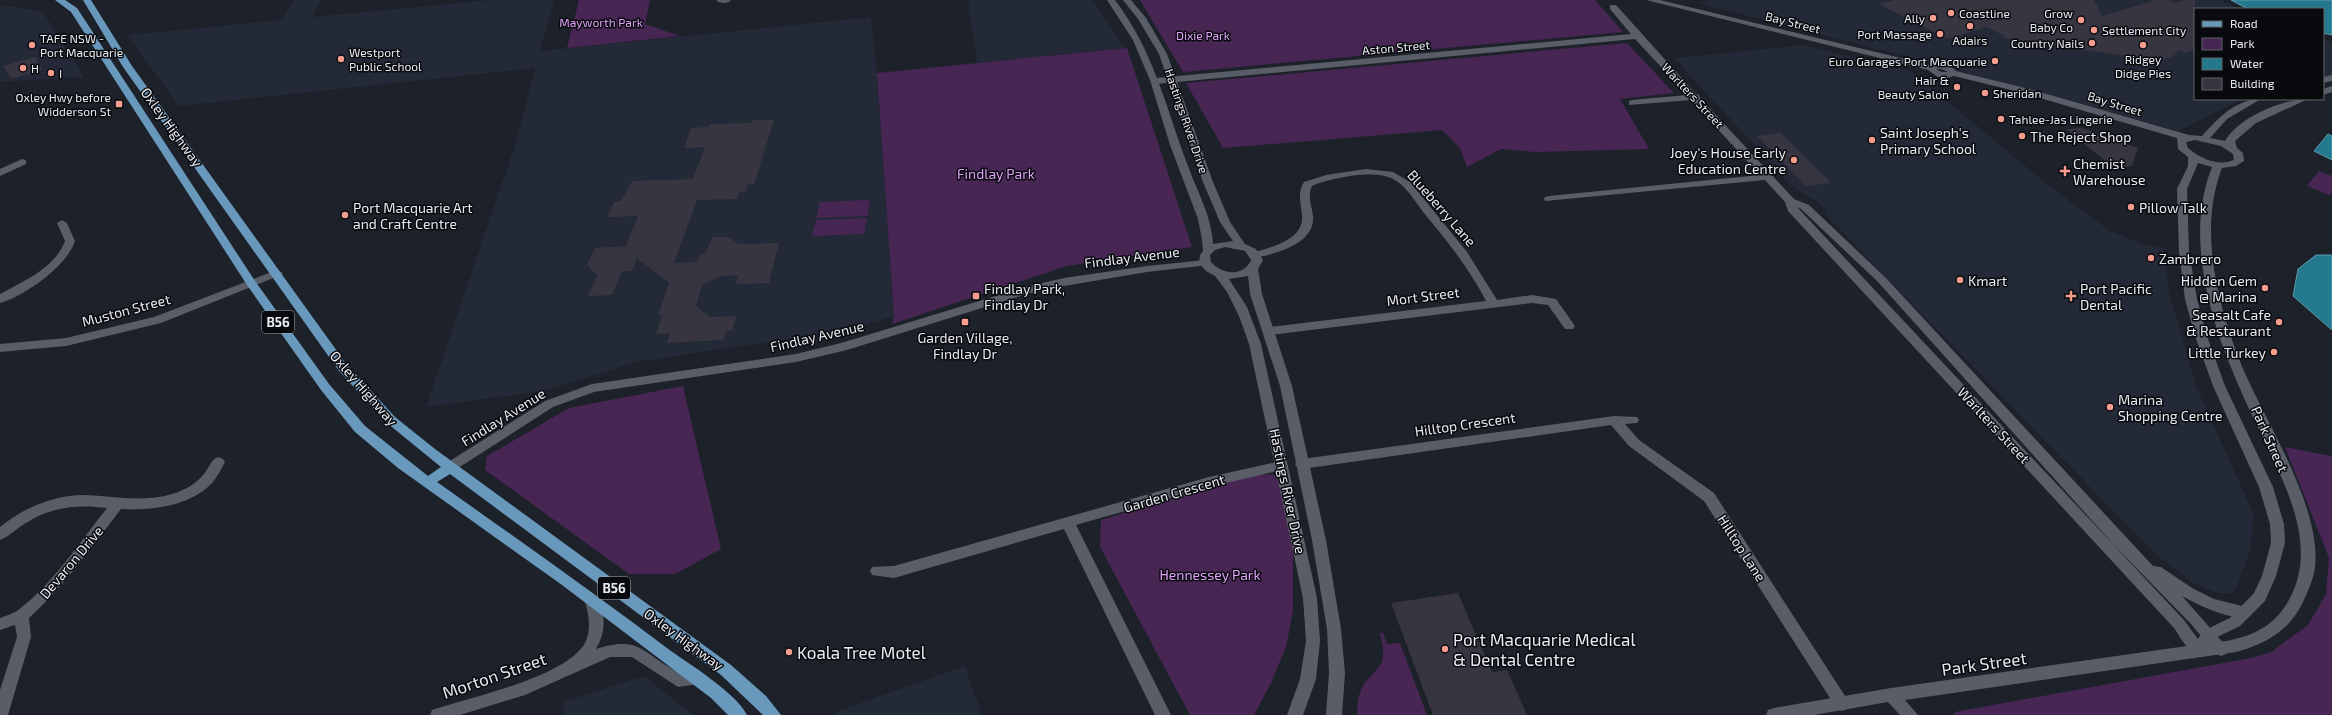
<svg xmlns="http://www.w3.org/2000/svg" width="2332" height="715" font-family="'Exo 2',sans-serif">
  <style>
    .built { fill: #232937 }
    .green { fill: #472654 }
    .water { fill: #24798e; stroke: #5f9bac }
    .building { fill: #373640 }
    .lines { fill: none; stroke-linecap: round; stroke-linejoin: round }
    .street { fill: #595d67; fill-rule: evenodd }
    .secondary { fill: #595d67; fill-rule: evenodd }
    .primary { fill: #6998bd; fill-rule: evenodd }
    .poi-dot { fill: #f59d8f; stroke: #090a0e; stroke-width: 1.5 }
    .labels { text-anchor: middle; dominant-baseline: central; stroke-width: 3; stroke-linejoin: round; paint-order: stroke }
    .far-poi-label { font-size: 12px; fill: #e8ebf1; stroke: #090a0e; text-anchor: start }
    .far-park-label { font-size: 12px; fill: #dfa2f9; stroke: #090a0e }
    .far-street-label { font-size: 12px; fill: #e8ebf1; stroke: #090a0e }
    .shield { fill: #090a0e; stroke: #a5a8ad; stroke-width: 1 }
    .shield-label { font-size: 13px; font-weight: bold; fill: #e8ebf1 }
    .street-label { font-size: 14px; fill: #e8ebf1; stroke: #090a0e }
    .poi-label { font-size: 14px; fill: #e8ebf1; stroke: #090a0e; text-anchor: start }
    .park-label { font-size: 14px; fill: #dfa2f9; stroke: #090a0e }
    .near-poi-label { font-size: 17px; fill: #e8ebf1; stroke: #090a0e; text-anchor: start }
    .near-street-label { font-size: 17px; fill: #e8ebf1; stroke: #090a0e }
  </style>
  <rect width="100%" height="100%" fill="#1d2129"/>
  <!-- built -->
  <g class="built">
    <path d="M294 0H322L312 17 490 0H554L540 51 871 17 877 73 894 316 853 329 636 362 544 391 426 407 515 145 535 68 179 106 127 35 281 20Z"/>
    <path d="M968 0H1093L1125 48 977 63Z"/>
    <path d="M1708 0H2221L2238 9H2195V99H2242L2178 131 1912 58 1698 3Z"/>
    <path d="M0 6H10L43 12 84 77 0 82Z"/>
    <path d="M2323 39 2332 42V75L2323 77Z"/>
    <path d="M1804 45 1911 71 2048 185 2110 231 2143 244 2163 248 2169 292 2196 386 2253 513 2251 548 2234 593H2217L2193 583 2155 554 1825 214 1828 213 1818 202 1795 189 1674 58Z"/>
    <path d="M965 666 982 715H836L835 712Z"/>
    <path d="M644 676 693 715H564L563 702Z"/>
  </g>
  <!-- green -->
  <g class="green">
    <path d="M579 0H650L645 24 680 36 567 48Z"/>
    <path d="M1140 0H1595L1623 32 1183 72Z"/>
    <path d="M1627 43 1674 93 1620 99 1649 149 1535 152 1501 149 1467 167 1460 148 1442 130 1223 148 1186 83Z"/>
    <path d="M1127 48 1192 247 1067 266 892 324 894 316 877 73Z"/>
    <path d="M2319 171 2332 176V192L2329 195 2307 186Z"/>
    <path d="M870 200 867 216 816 218 820 202Z"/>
    <path d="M867 218 864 234 812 236 816 220Z"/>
    <path d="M683 386 721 549 675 574H629L485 470 487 456 569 408Z"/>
    <path d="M2285 447 2331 456 2332 459V715H1953L1955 712 2251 658 2271 652 2308 625 2326 594 2329 558Z"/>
    <path d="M1286 474 1293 501V611L1286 647 1271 683 1254 715H1190L1100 547 1101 520 1251 475Z"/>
    <path d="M1380 633H1383L1387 644 1400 643 1427 715H1357C1358 708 1357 699 1360 693 1372 664 1391 674 1380 633Z"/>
  </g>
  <!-- water -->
  <g class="water">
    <path d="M2231 0H2332V35L2323 33V9H2248Z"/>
    <path d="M2328 134 2332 136V160L2314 151Z"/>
    <path d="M2316 255H2332V330L2293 296 2298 269Z"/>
  </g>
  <!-- building -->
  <g class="building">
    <path d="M1895 0H2094L2102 16 2156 0H2167L2174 3 2184 0H2195V49L2186 53 2178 50 2175 55 2168 58 2145 59 2004 38 2003 35 1986 27 1947 39 1879 4Z"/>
    <path d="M35 57 42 70 11 79 3 66Z"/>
    <path d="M752 120H774L754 184H748L746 192H739L737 199 697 200 674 263 697 262 700 254 706 253 712 237H728L739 244 779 243 769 283 736 284 738 275 720 276 702 285 696 306 710 317 736 316 732 331H726L723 340 667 343 670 333 656 334 662 315H658L669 283 637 258 632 271H622L612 295 588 296 597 276 587 264 595 248 626 246 638 216 607 217 614 202 621 201 632 181 693 179 705 147 684 148 691 128 709 127 710 124 751 123Z"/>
    <path d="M2082 128 2138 148 2132 166 2118 168 2113 167 2066 129Z"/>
    <path d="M1781 133 1831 183 1806 186 1757 136Z"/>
    <path d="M1458 593 1492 672 1507 670 1527 715H1433L1391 603Z"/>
  </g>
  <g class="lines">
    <!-- street -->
    <g class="street">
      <path d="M716 0H731C728 4 719 4 716 0Z"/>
      <path d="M1610 5H1616L1696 94 1699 95 1700 98 1794 199 1809 205 1886 278 2153 566 2161 567 2192 588 2214 599 2250 608 2252 612 2250 616C2232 622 2198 605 2182 596L2226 646 2228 650 2226 654 2221 656 2216 654 2191 624 2113 544 1878 282 1801 209 1797 207 2184 620 2206 650 2204 654C2191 659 2181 638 2174 628L1788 211 1785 202 1765 180 1545 201 1544 199 1545 197 1549 196 1760 175 1691 100 1629 105V101L1632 100 1687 95 1635 39 1156 84 1151 81 1156 78 1631 34 1610 9Z"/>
      <path d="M22 159 26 160V164L0 176V169Z"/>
      <path d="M1366 169 1393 172 1410 182 1467 252 1497 300 1532 295 1556 299 1575 326 1573 329H1565L1548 305 1532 303 1269 335 1265 334 1263 331 1265 328 1269 327 1486 301C1469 268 1447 241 1424 213 1415 202 1407 186 1393 179 1374 169 1331 178 1312 186 1307 196 1312 206 1313 216 1316 244 1275 254 1255 258L1251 257 1250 255 1251 253C1269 248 1305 240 1302 215 1301 203 1297 193 1304 182L1326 175Z"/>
      <path d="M62 220 67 223 75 241C67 266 25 296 0 303V294C24 281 55 268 65 241L57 223Z"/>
      <path d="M1205 260 1211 263 1209 265 1147 272 1064 286 1027 294 847 350 796 362 594 392 553 407 455 470H445L443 467 445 464 545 401 592 384 796 354 841 343 1025 287 1064 278 1147 266Z"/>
      <path d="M277 270 283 273 281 275 161 323 66 346 0 352V344L66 338 154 317Z"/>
      <path d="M1614 416 1637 417 1639 420 1637 423 1625 424 1639 440 1714 493 1847 699 1850 704 1847 709 1842 711 1837 709 1704 501 1629 446 1611 425 1302 469 1297 467 1295 464 1297 461 1302 459Z"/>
      <path d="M218 457 223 459 225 462C221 469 217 477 212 483 191 506 150 511 121 509 92 547 64 586 29 618L31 637 8 715H0V690L17 637 15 625 0 630V618C5 616 12 614 17 611 53 584 79 543 107 508 77 504 51 507 26 523 17 528 9 537 0 540V527C23 508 54 495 84 495 114 496 142 503 172 494 183 491 196 484 203 475 209 469 210 460 218 457Z"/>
      <path d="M1281 461 1286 463 1288 466 1286 469 1209 487 1076 525 1171 715H1155L1064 529 894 578 872 575 870 571 872 567 894 566 1209 477Z"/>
      <path d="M592 596 597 598C606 615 606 632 596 649 643 634 643 656 679 672 685 675 694 672 700 674L703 679 700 684 678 687 632 657H610L525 695 460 715H430L432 710C470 697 569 677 586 641 591 628 589 615 585 602L587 598Z"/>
    </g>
    <!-- secondary -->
    <g class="secondary">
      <path d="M1107 0H1115C1155 53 1165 106 1188 166 1197 191 1212 217 1213 244L1233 241 1220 222 1203 182 1159 54 1138 19 1123 0H1131L1146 18 1167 54 1213 182 1230 222 1245 244 1256 249 1263 260 1258 269 1262 294 1292 386 1326 540 1341 629 1345 673 1342 715H1326L1329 673 1327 629 1312 540 1280 386 1250 294 1248 276 1229 279 1247 307 1261 344 1317 598 1320 641 1316 679 1303 715H1287L1300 679 1306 641 1303 598 1249 344 1239 316 1227 292 1215 276 1206 271 1199 263 1200 255 1203 251 1202 240 1198 219 1170 145 1150 80 1133 40ZM1225 247 1245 251 1251 260C1244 277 1222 275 1211 262L1210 255 1215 250Z"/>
      <path d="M1646 0H1660L1930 65C1939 62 1949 63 1956 71L2029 89 2189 135 2202 136C2218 118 2236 99 2261 99L2227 119 2210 138 2225 141C2238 118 2282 99 2308 99L2256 123 2235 141 2237 148 2243 153 2244 161 2236 166 2222 168C2199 228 2216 296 2237 354 2260 415 2322 503 2315 568 2313 580 2308 591 2303 602 2289 631 2266 644 2236 652L1905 700 1918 715H1900L1888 702 1814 715H1766L1768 710 1774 708 1891 688 2194 645 2203 631 2230 618 2254 593 2262 576 2271 543 2270 524 2259 487 2213 386 2195 336 2185 299 2179 252 2177 189 2188 166V157L2178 149 2177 138 2023 93 1954 76 1947 78 1938 77 1928 70ZM1936 69H1941L1948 72H1942ZM2195 140 2221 146 2233 154 2234 160C2218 167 2200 158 2188 148L2186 142ZM2198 163 2212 167C2190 222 2202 284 2220 339 2230 367 2242 394 2254 420 2280 475 2324 546 2286 605 2269 632 2241 640 2211 643L2213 639 2240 626 2265 601 2276 576 2285 543 2284 524 2273 487 2225 386 2207 336 2197 299 2189 252 2187 189Z"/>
      <path d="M2332 75V81L2323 83V77Z"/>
      <path d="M2332 86V92L2323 95V89Z"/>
    </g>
    <!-- primary -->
    <path class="primary" d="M55 0H65L77 8 255 281 329 384 365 426 428 476 441 467 387 423 339 371 123 67 83 0H91L132 66 347 365 395 417 435 449 731 665 766 696 781 715H763L721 675 450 474 437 482C516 538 594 593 671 651 691 665 737 694 747 715H728L711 698 562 585 398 468 355 432 321 390 247 285 71 12Z"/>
  </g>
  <!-- markers -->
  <g class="poi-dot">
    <circle cx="1951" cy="13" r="4"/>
    <circle cx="1933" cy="18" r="4"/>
    <circle cx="2081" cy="20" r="4"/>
    <circle cx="1970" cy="26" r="4"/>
    <circle cx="2094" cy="30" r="4"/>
    <circle cx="1940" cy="34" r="4"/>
    <circle cx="2092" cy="43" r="4"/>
    <circle cx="32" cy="45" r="4"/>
    <circle cx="2143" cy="45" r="4"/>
    <circle cx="341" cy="59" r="4"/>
    <circle cx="1995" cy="61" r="4"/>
    <circle cx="23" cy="68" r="4"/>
    <circle cx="51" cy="73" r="4"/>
    <circle cx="1957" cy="87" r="4"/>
    <circle cx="1985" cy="93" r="4"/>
    <rect x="115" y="100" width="8" height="8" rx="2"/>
    <circle cx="2001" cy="119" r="4"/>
    <circle cx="2022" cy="136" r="4"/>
    <circle cx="1872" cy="140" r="4"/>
    <circle cx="1794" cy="160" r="4"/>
    <path d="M2063 165h4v4h4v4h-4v4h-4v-4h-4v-4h4z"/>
    <circle cx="2131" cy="207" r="4"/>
    <circle cx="345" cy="215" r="4"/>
    <circle cx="2151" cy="258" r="4"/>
    <circle cx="1960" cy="280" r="4"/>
    <circle cx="2265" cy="288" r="4"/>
    <rect x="972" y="292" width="8" height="8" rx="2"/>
    <path d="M2069 290h4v4h4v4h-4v4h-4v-4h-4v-4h4z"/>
    <rect x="961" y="318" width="8" height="8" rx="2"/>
    <circle cx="2279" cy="322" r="4"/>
    <circle cx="2274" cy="352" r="4"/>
    <circle cx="2110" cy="407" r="4"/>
    <circle cx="1445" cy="649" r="4"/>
    <circle cx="789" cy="652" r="4"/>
  </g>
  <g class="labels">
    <!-- far-poi labels -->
    <g class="far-poi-label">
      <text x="1959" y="13">Coastline</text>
      <text x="2073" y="13" text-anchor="end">Grow<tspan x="2073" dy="14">Baby Co</tspan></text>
      <text x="1925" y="18" text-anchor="end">Ally</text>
      <text x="2102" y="30">Settlement City</text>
      <text x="1932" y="34" text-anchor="end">Port Massage</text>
      <text x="40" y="38">TAFE NSW -<tspan x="40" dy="14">Port Macquarie</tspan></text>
      <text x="1970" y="40" text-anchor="middle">Adairs</text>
      <text x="2084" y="43" text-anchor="end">Country Nails</text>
      <text x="349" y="52">Westport<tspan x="349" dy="14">Public School</tspan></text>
      <text x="2143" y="59" text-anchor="middle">Ridgey<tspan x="2143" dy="14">Didge Pies</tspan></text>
      <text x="1987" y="61" text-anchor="end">Euro Garages Port Macquarie</text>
      <text x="31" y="68">H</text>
      <text x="59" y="73">I</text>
      <text x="1949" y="80" text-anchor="end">Hair &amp;<tspan x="1949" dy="14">Beauty Salon</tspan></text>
      <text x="1993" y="93">Sheridan</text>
      <text x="111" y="97" text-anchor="end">Oxley Hwy before<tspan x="111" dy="14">Widderson St</tspan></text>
      <text x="2009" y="119">Tahlee-Jas Lingerie</text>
    </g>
    <!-- far-park labels -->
    <g class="far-park-label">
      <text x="601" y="22">Mayworth Park</text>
      <text x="1203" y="35">Dixie Park</text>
    </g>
    <!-- far-street labels -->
    <g class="far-street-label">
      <text transform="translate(1793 22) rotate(14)">Bay Street</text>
      <text transform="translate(1396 47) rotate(-5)">Aston Street</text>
      <text transform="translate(1693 95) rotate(47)">Warlters Street</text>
      <text transform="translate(2115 103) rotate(17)">Bay Street</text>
      <text transform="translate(1187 121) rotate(71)">Hastings River Drive</text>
    </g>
    <!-- shield labels -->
    <g class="shield">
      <rect x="262" y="311" width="32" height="22" rx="3"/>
      <rect x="598" y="577" width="32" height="22" rx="3"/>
    </g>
    <g class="shield-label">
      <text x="278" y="322">B56</text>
      <text x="614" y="588">B56</text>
    </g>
    <!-- street labels -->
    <g class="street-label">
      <text transform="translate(172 127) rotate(54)">Oxley Highway</text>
      <text transform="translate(1442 208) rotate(49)">Blueberry Lane</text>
      <text transform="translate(1132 257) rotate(-7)">Findlay Avenue</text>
      <text transform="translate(1423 296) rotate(-7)">Mort Street</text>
      <text transform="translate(126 310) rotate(-15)">Muston Street</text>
      <text transform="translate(817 336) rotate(-13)">Findlay Avenue</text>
      <text transform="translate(364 388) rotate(49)">Oxley Highway</text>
      <text transform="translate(503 417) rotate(-32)">Findlay Avenue</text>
      <text transform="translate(1465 424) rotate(-8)">Hilltop Crescent</text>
      <text transform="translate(1994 425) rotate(47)">Warlters Street</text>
      <text transform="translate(2270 439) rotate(66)">Park Street</text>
      <text transform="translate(1288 491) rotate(78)">Hastings River Drive</text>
      <text transform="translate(1174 493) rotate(-16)">Garden Crescent</text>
      <text transform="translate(1742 548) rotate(57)">Hilltop Lane</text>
      <text transform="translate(71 562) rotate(-50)">Devaron Drive</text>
      <text transform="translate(684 639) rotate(36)">Oxley Highway</text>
    </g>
    <!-- poi labels -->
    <g class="poi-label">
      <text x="1880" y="132">Saint Joseph's<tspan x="1880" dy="16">Primary School</tspan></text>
      <text x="2030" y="136">The Reject Shop</text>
      <text x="1786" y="152" text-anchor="end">Joey's House Early<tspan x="1786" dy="16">Education Centre</tspan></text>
      <text x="2073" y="163">Chemist<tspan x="2073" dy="16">Warehouse</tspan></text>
      <text x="353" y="207">Port Macquarie Art<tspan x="353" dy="16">and Craft Centre</tspan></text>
      <text x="2139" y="207">Pillow Talk</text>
      <text x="2159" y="258">Zambrero</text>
      <text x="1968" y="280">Kmart</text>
      <text x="2257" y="280" text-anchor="end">Hidden Gem<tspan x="2257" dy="16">@ Marina</tspan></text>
      <text x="984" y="288">Findlay Park,<tspan x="984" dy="16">Findlay Dr</tspan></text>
      <text x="2080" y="288">Port Pacific<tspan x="2080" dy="16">Dental</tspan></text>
      <text x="2271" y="314" text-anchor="end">Seasalt Cafe<tspan x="2271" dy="16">&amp; Restaurant</tspan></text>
      <text x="965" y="337" text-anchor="middle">Garden Village,<tspan x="965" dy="16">Findlay Dr</tspan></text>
      <text x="2266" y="352" text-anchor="end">Little Turkey</text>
      <text x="2118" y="399">Marina<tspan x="2118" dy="16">Shopping Centre</tspan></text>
    </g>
    <!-- park labels -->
    <g class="park-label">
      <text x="996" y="173">Findlay Park</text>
      <text x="1210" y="574">Hennessey Park</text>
    </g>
    <!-- near-poi labels -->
    <g class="near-poi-label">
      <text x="1453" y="639">Port Macquarie Medical<tspan x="1453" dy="20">&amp; Dental Centre</tspan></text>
      <text x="797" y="652">Koala Tree Motel</text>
    </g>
    <!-- near-street labels -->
    <g class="near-street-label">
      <text transform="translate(1984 663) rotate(-8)">Park Street</text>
      <text transform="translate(494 675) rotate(-19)">Morton Street</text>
    </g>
  </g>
  <!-- legend -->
  <rect x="2194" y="8" width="130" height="92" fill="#090a0e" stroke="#626469"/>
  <rect x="2202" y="21" width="20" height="6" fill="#6998bd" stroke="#626469"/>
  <text x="2230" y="28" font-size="12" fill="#e8ebf1">Road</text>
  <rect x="2202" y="38" width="20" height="12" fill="#472654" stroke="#626469"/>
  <text x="2230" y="48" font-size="12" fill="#e8ebf1">Park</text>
  <rect x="2202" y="58" width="20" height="12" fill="#24798e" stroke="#626469"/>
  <text x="2230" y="68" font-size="12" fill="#e8ebf1">Water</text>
  <rect x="2202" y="78" width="20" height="12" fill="#373640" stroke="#626469"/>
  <text x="2230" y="88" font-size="12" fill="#e8ebf1">Building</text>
</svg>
